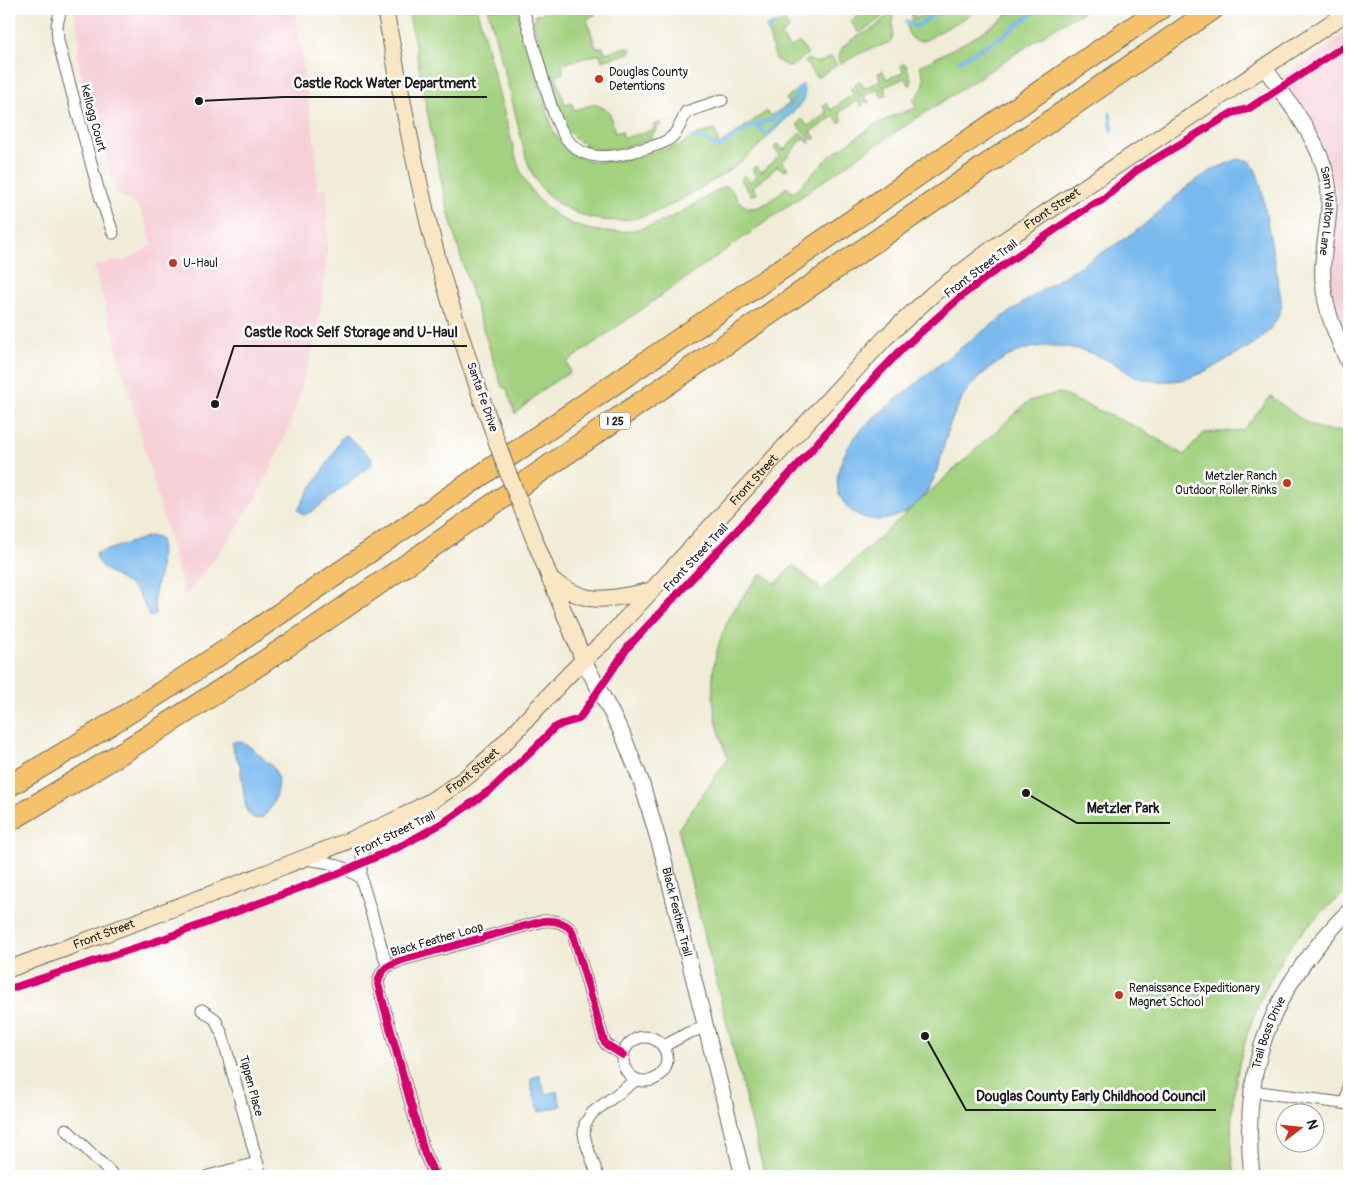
<svg xmlns="http://www.w3.org/2000/svg" width="1358" height="1185" font-family="Pangolin,sans-serif">
  <style>
    .built { fill: #f6cfd8 }
    .green { fill: #a2d17f; stroke: #5f764e }
    .water { fill: #79baee; stroke: #4a6b85 }
    .lines { fill: none; stroke-linecap: round; stroke-linejoin: round }
    .stream { stroke: #79baee; stroke-width: 4 }
    .minor-casing { stroke: #66655d; stroke-width: 13 }
    .tertiary-casing { stroke: #66655d; stroke-width: 17 }
    .secondary-casing { stroke: #66655d; stroke-width: 18 }
    .motorway-casing { stroke: #66655d; stroke-width: 23 }
    .minor { stroke: #fff; stroke-width: 11 }
    .tertiary { stroke: #fff; stroke-width: 15 }
    .secondary { stroke: #fbe6c4; stroke-width: 16 }
    .motorway { stroke: #f5c16b; stroke-width: 21 }
    .secondary-bridge-casing { stroke: #66655d; stroke-width: 18; stroke-linecap: butt }
    .secondary-bridge { stroke: #fbe6c4; stroke-width: 16 }
    .cycleway-casing { stroke: #fff; stroke-width: 11 }
    .cycleway { stroke: #d6006c; stroke-width: 8 }
    .poi-dot { fill: #c8321e; stroke: #fff; stroke-width: 2 }
    .labels { text-anchor: middle; dominant-baseline: central; stroke-width: 5; stroke-linejoin: round; paint-order: stroke }
    .shield { fill: #fff; stroke: #606060; stroke-width: 1 }
    .shield-label { font-size: 11px; font-weight: bold; fill: #1c1c1c }
    .poi-label { font-size: 12px; fill: #1c1c1c; stroke: #fff; text-anchor: start }
    .street-label { font-size: 12px; fill: #1c1c1c; stroke: #fff }
    .leader { fill: none; stroke: #1c1c1c; stroke-width: 2 }
    .callout-dot { fill: #1c1c1c; stroke: #fff; stroke-width: 2 }
    .callout-label { font-size: 14px; text-anchor: middle; font-weight: bold; fill: #1c1c1c; stroke: #fff; stroke-width: 5; stroke-linejoin: round; paint-order: stroke }
  </style>
  <rect width="100%" height="100%" fill="#fff"/>
  <filter id="ink" filterUnits="userSpaceOnUse"><feTurbulence type="fractalNoise" baseFrequency=".02" numOctaves="2"/><feDisplacementMap in="SourceGraphic" scale="10" xChannelSelector="R" yChannelSelector="G"/><feConvolveMatrix kernelMatrix="1 2 1 2 8 2 1 2 1" color-interpolation-filters="sRGB"/></filter>
  <filter id="wash" filterUnits="userSpaceOnUse"><feTurbulence type="fractalNoise" baseFrequency=".0096" numOctaves="4" result="noise"/><feDisplacementMap in="SourceGraphic" scale="20" xChannelSelector="R" yChannelSelector="G"/><feGaussianBlur stdDeviation="1.12" result="paint"/><feColorMatrix in="noise" values="0 0 0 0 0 0 0 0 0 0 0 0 0 0 0 0 0 1.4 0 .05"/><feComposite in="paint" operator="in"/></filter>
  <g filter="url(#wash)">
    <rect width="100%" height="100%" fill="#f0ecd7"/>
    <!-- built -->
    <g class="built">
      <path d="M74 9H295L315 145 318 190 327 188 328 241 321 309 313 348 291 422 276 458 251 507 223 548 185 596 94 266 129 259 152 245 146 221 139 209 136 205 116 194 99 135H97L76 55 80 42Z"/>
      <path d="M1349 31V356L1334 323 1328 254 1338 196 1319 136 1283 78Z"/>
    </g>
    <!-- green -->
    <g class="green">
      <path d="M408 9H477L517 162C538 224 601 247 660 222 673 217 687 209 700 201 709 196 717 189 727 186L729 187C734 193 738 202 745 206 760 214 776 195 787 187L793 193 830 156 873 126 893 116 916 108 913 99C927 88 925 81 920 66L975 37 1016 9H1088L1061 24 856 158 567 362 570 372 546 387 515 414 507 389 502 387C484 332 466 278 451 222 433 152 422 80 408 9Z"/>
      <path d="M488 9H517L553 131C577 172 610 164 649 153 659 150 670 149 679 145 685 143 690 138 696 135 701 132 709 132 715 130L719 145 767 111 771 116 789 104 786 99 803 84 805 98 800 106C780 124 762 144 742 161 728 172 713 181 697 190 660 213 620 232 577 213 559 206 543 194 534 177 524 157 520 133 515 112 506 77 497 43 488 9Z"/>
      <path d="M550 9H594L596 14 587 19 596 48 603 47 605 53 626 47 631 49 630 53 602 61 600 54 562 64 563 73 556 76 565 105 572 103 574 110 595 104 609 111 615 133 622 131 624 138 654 130 653 125 662 122 649 140 618 149 599 150 583 145 585 143 582 141 580 143 565 128 561 118 533 20 536 19 535 15 550 11Z"/>
      <path d="M865 9H887L877 22 859 33 851 22Z"/>
      <path d="M912 9H915V20L930 9H980L926 40C912 44 907 34 906 21H912Z"/>
      <path d="M891 11 893 14V36L891 42 865 51 840 64C834 42 861 37 874 28 881 23 885 16 891 11Z"/>
      <path d="M784 21 789 28 780 35 790 48 799 42 808 54 790 67 776 60 766 26Z"/>
      <path d="M832 57 837 65 819 77 815 76 805 62 809 59C817 66 824 60 832 57Z"/>
      <path d="M903 64 906 65 912 81 910 86 905 78 884 87 887 95 881 97 878 89 865 95 869 103 865 102 855 88 856 83 860 81 864 88 881 81 878 73 883 71 886 79 903 73 901 65Z"/>
      <path d="M850 87C855 92 864 99 862 107L857 100 839 113 843 120 839 123 834 116 811 132 816 139H811L798 127V123L802 119 808 126 827 113 823 106 826 103 831 110 853 94Z"/>
      <path d="M800 133 809 140 810 144 804 138 782 162 788 168 784 172 778 166 753 187 757 194 751 195 740 179 745 175 750 182 757 176 752 170 756 166 762 172 780 155 774 148 777 144 784 150Z"/>
      <path d="M1059 393 1137 427 1184 455 1204 433 1243 430 1271 396C1292 412 1321 441 1349 428V889C1331 904 1312 920 1296 939 1286 951 1278 966 1270 981 1239 1040 1224 1110 1235 1176H765L678 829 728 758C700 689 710 628 762 573L776 584 793 565 822 590 1029 401Z"/>
    </g>
    <!-- water -->
    <g class="water">
      <path d="M1238 159 1250 161 1256 171 1261 186 1282 305C1277 328 1258 343 1238 353 1218 364 1195 380 1171 381 1158 382 1144 381 1132 375 1126 372 1120 366 1113 363 1085 348 1052 340 1021 351 1002 357 974 378 964 395 958 406 951 419 948 431 939 462 935 496 904 513 896 517 887 520 878 520 862 519 848 512 841 498 831 478 843 453 856 436 870 418 889 406 907 391 956 350 1007 312 1061 278 1085 262 1110 249 1133 233 1159 215 1180 189 1207 173 1217 167 1228 163 1238 159Z"/>
      <path d="M343 436H347L371 457 372 464 313 511 304 515 298 510 308 492 316 481 335 451 340 439Z"/>
      <path d="M150 536 160 539 161 543 160 570 154 597 155 615 152 617 149 616C145 607 142 598 136 591 125 579 97 571 95 554Z"/>
      <path d="M236 741C248 743 254 750 263 758 267 762 273 766 276 772 284 789 262 840 246 809L240 765 232 747V743Z"/>
      <path d="M540 1075 545 1093 547 1094 557 1091 561 1106 539 1112 530 1083 532 1078Z"/>
    </g>
    <g class="lines">
      <!-- stream -->
      <g class="stream">
        <path d="M906 21 915 27 943 9"/>
        <path d="M768 31 773 24"/>
        <path d="M959 61 1003 36 1038 9"/>
        <path d="M1110 114 1112 130"/>
        <path d="M753 126 771 120 790 106 802 86"/>
        <path d="M693 137C698 140 701 139 705 140 711 143 712 147 719 147L752 126H757L764 134H768L799 104 803 98 802 86"/>
      </g>
    </g>
  </g>
  <g filter="url(#ink)">
    <g class="lines">
      <defs>
        <g id="minor">
          <path d="M61 9 57 25 58 41 100 196 113 233"/>
          <path d="M523 9C530 33 537 58 544 82 559 133 569 170 632 152 646 147 667 146 676 132 680 126 683 119 686 112L722 100"/>
          <path d="M373 829C364 846 360 859 361 878L387 966"/>
          <path d="M305 859C328 862 341 864 361 878"/>
          <path d="M202 1010 215 1019 222 1034 261 1176"/>
          <circle cx="645" cy="1059" r="22"/>
          <path d="M664 1046 688 1033 706 1027"/>
          <path d="M1252 1091 1349 1104"/>
          <path d="M1346 1103 1349 1082"/>
          <path d="M66 1129 114 1176"/>
          <path d="M208 1176 257 1163"/>
          <path d="M435 1176 424 1152 378 984C380 968 389 965 402 960L543 921C555 920 565 922 572 931L604 1041 607 1045 623 1055"/>
          <path d="M598 1176 586 1143 584 1134 585 1124 592 1113 636 1080"/>
        </g>
        <g id="tertiary">
          <path id="s1" d="M1265 68C1288 102 1318 137 1327 178 1333 205 1325 234 1323 262 1320 299 1334 331 1349 364"/>
          <path id="s2" d="M583 659 622 733 641 781 663 856 743 1176"/>
          <path id="s3" d="M1252 1176C1242 1088 1261 1013 1318 945 1328 933 1338 921 1349 911"/>
        </g>
        <g id="secondary">
          <path d="M385 9C399 82 412 156 430 229 444 287 463 343 482 400"/>
          <path d="M533 536 583 659"/>
          <path d="M550 580C562 587 574 595 589 598 608 601 632 594 651 591"/>
          <path id="s4" d="M9 969C101 935 193 902 284 866 345 842 411 819 464 779 515 740 554 683 604 642L886 337 934 293 996 246 1349 11"/>
        </g>
        <g id="motorway">
          <path d="M9 786C85 741 160 694 234 645L1160 9"/>
          <path d="M9 821C169 727 324 624 476 516L1213 9"/>
        </g>
      </defs>
      <!-- minor casing -->
      <use href="#minor" class="minor-casing"/>
      <!-- tertiary casing -->
      <use href="#tertiary" class="tertiary-casing"/>
      <!-- secondary casing -->
      <use href="#secondary" class="secondary-casing"/>
      <!-- motorway casing -->
      <use href="#motorway" class="motorway-casing"/>
      <!-- minor -->
      <use href="#minor" class="minor"/>
      <!-- tertiary -->
      <use href="#tertiary" class="tertiary"/>
      <!-- secondary -->
      <use href="#secondary" class="secondary"/>
      <!-- motorway -->
      <use href="#motorway" class="motorway"/>
      <defs>
        <path id="secondary-bridge" d="M482 400 506 468 533 536"/>
      </defs>
      <!-- secondary-bridge casing -->
      <use href="#secondary-bridge" class="secondary-bridge-casing"/>
      <!-- secondary-bridge -->
      <use href="#secondary-bridge" class="secondary-bridge"/>
      <defs>
        <g id="cycleway">
          <path d="M9 989 163 939 337 874 403 845 446 821 493 788 534 749 554 728 562 724 579 719 628 647 798 465 878 374 903 348 965 293 992 273 1091 205 1101 201 1137 170 1232 113 1248 109 1349 43"/>
          <path d="M435 1176 424 1152 378 984C380 968 389 965 402 960L543 921C555 920 565 922 572 931L604 1041 607 1045 623 1055"/>
        </g>
      </defs>
      <!-- cycleway casing -->
      <use href="#cycleway" class="cycleway-casing"/>
      <!-- cycleway -->
      <use href="#cycleway" class="cycleway"/>
    </g>
  </g>
  <!-- markers -->
  <g class="poi-dot">
    <circle cx="599" cy="79" r="5"/>
    <circle cx="173" cy="263" r="5"/>
    <circle cx="1287" cy="483" r="5"/>
    <circle cx="1119" cy="995" r="5"/>
  </g>
  <g class="labels">
    <!-- shield labels -->
    <rect class="shield" x="600" y="412.5" width="30" height="17" rx="4"/>
    <g class="shield-label">
      <text x="615" y="421">I 25</text>
    </g>
    <!-- poi labels -->
    <g class="poi-label">
      <text x="609" y="72">Douglas County<tspan x="609" dy="14">Detentions</tspan></text>
      <text x="183" y="263">U-Haul</text>
      <text x="1277" y="476" text-anchor="end">Metzler Ranch<tspan x="1277" dy="14">Outdoor Roller Rinks</tspan></text>
      <text x="1129" y="988">Renaissance Expeditionary<tspan x="1129" dy="14">Magnet School</tspan></text>
    </g>
    <!-- street labels -->
    <g class="street-label">
      <text transform="translate(93 118) rotate(75)">Kellogg Court</text>
      <text stroke="none"><textPath href="#s4" startOffset="1316">Front Street</textPath></text>
      <text stroke="none"><textPath href="#s1" startOffset="160">Sam Walton Lane</textPath></text>
      <text transform="translate(981 269) rotate(-37)">Front Street Trail</text>
      <text transform="translate(482 397) rotate(71)">Santa Fe Drive</text>
      <text stroke="none"><textPath href="#s4" startOffset="911">Front Street</textPath></text>
      <text transform="translate(696 558) rotate(-47)">Front Street Trail</text>
      <text stroke="none"><textPath href="#s4" startOffset="506">Front Street</textPath></text>
      <text transform="translate(395 834) rotate(-26)">Front Street Trail</text>
      <text stroke="none"><textPath href="#s2" startOffset="271">Black Feather Trail</textPath></text>
      <text stroke="none"><textPath href="#s4" startOffset="101">Front Street</textPath></text>
      <text transform="translate(437 940) rotate(-16)">Black Feather Loop</text>
      <text stroke="none"><textPath href="#s3" startOffset="146">Trail Boss Drive</textPath></text>
      <text transform="translate(251 1086) rotate(75)">Tippen Place</text>
    </g>
  </g>
  <!-- callouts -->
  <path class="leader" d="M199 101L284 97H487M215 404L234 346H467M1026 793L1077 823H1170M925 1036L966 1110H1216"/>
  <g class="callout-dot">
    <circle cx="199" cy="101" r="5"/>
    <circle cx="215" cy="404" r="5"/>
    <circle cx="1026" cy="793" r="5"/>
    <circle cx="925" cy="1036" r="5"/>
  </g>
  <g class="callout-label">
    <text x="385" y="88">Castle Rock Water Department</text>
    <text x="351" y="337">Castle Rock Self Storage and U-Haul</text>
    <text x="1123" y="813">Metzler Park</text>
    <text x="1091" y="1101">Douglas County Early Childhood Council</text>
  </g>
  <!-- margin -->
  <rect width="1358" height="1185" fill="none" stroke="#fff" stroke-width="30"/>
  <!-- north arrow -->
  <g transform="translate(1300 1128) rotate(74)"><circle r="24" fill="#ffffff" stroke="#a4a4a4"/>
  <path d="M0-4L9 19L0 12L-9 19Z" fill="#c8321e"/>
  <text y="-8" font-size="14" font-weight="bold" text-anchor="middle" fill="#1c1c1c">N</text>
  </g>
</svg>
